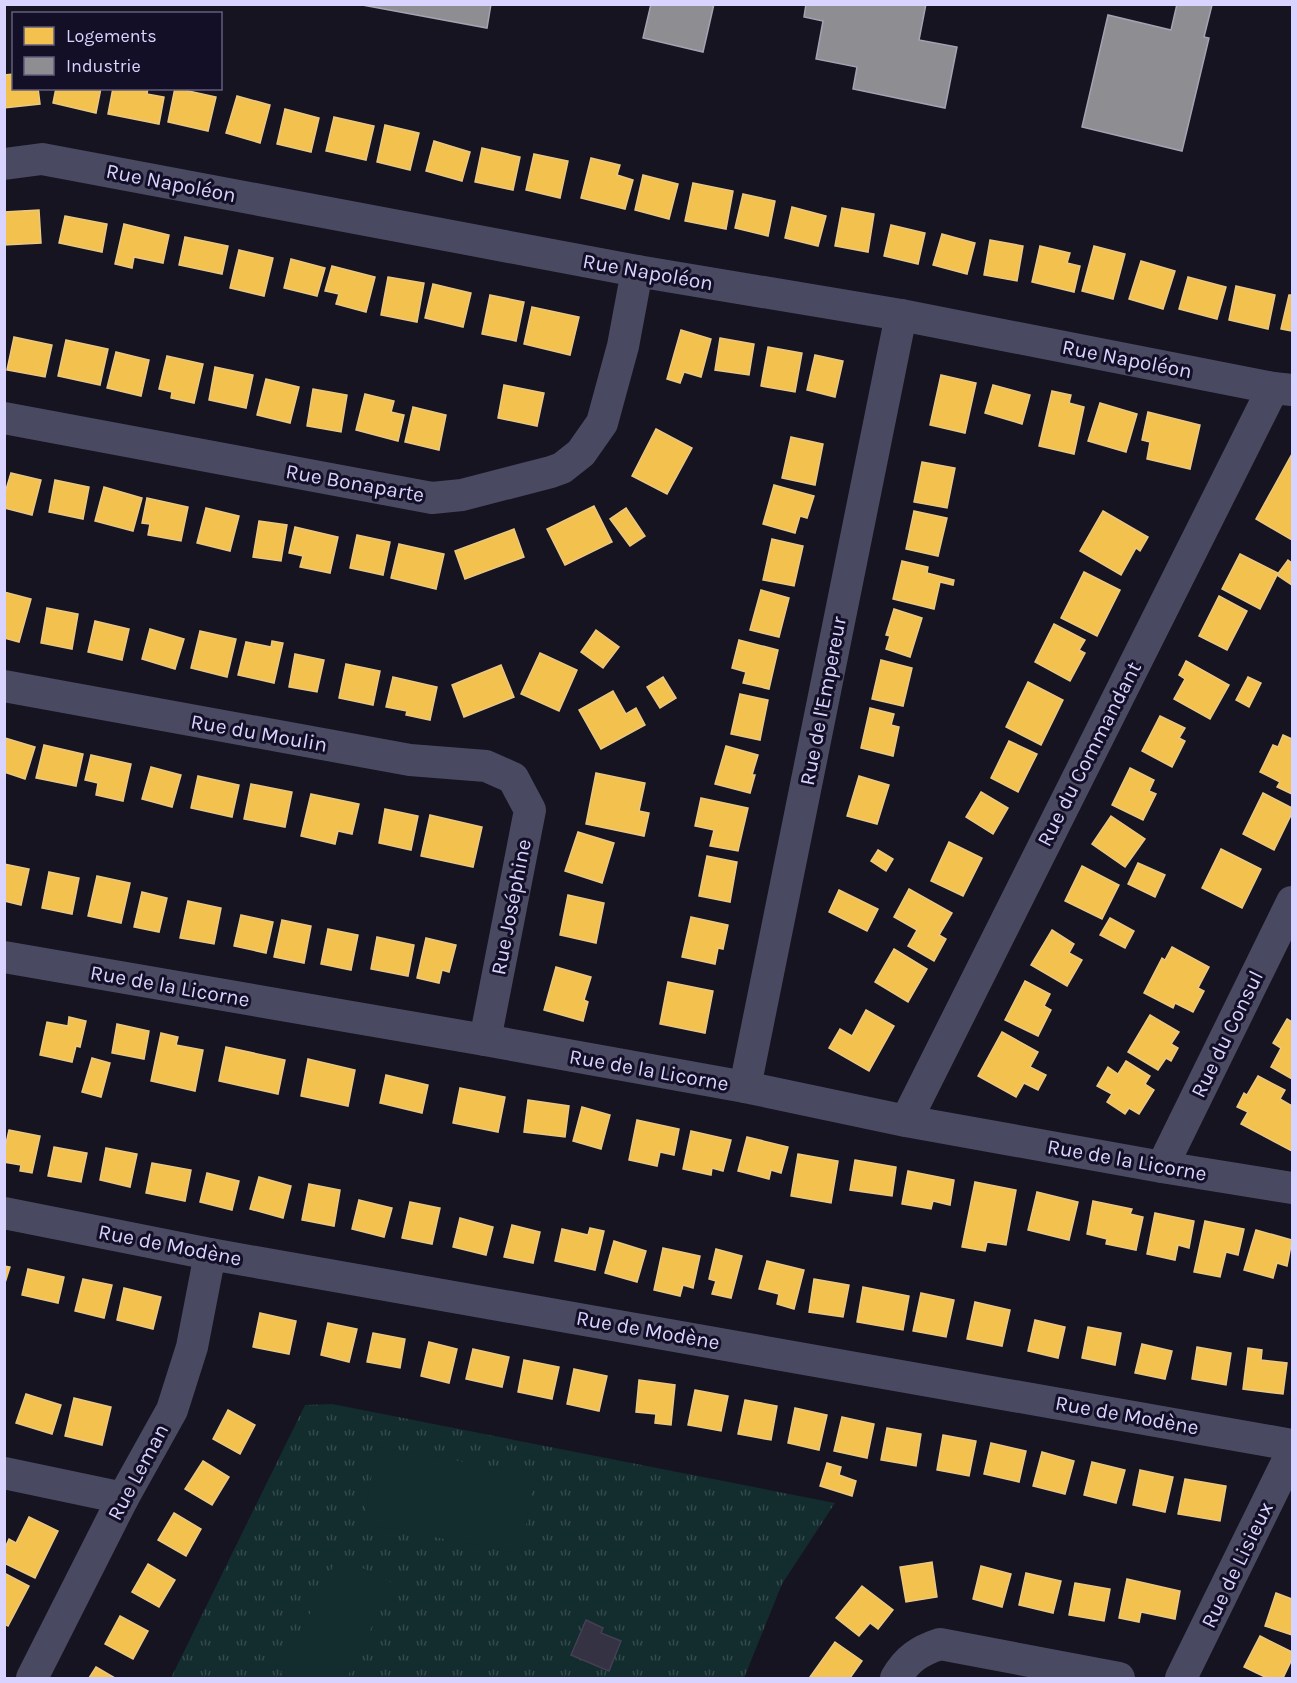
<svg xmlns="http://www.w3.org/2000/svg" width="1297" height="1683" font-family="Karla,sans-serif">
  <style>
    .grass { fill: url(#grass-tufts) }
    .pitch { fill: #132c2d }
    .homes { fill: #f2c14e; stroke: #eac783; stroke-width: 1.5 }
    .industry { fill: #8d8d92; stroke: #a4a2b3; stroke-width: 1.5 }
    .building { fill: #343243; stroke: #433f54; stroke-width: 1.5 }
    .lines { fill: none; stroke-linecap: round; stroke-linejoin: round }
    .minor { stroke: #4a4962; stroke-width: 32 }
    .labels { text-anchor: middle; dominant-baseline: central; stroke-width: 6; stroke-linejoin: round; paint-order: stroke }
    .street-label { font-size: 21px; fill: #d9d4ff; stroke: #130f26 }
  </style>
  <defs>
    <pattern id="grass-tufts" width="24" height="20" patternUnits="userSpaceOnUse" patternTransform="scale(1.5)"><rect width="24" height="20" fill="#132c2d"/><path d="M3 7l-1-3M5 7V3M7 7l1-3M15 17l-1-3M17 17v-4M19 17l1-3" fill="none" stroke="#354a4c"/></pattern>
  </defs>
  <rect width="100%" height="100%" fill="#161421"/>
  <!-- grass -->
  <path class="grass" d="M332 1404 835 1503 782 1584 744 1678H171L305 1405Z"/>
  <!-- pitch -->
  <g class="pitch">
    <path d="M377 1446 535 1475 521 1553 363 1524Z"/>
    <path d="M338 1556 393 1583 347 1678H292L281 1673Z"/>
  </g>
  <!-- homes -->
  <g class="homes">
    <path d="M14 74V88H38L40 104 4 108V75Z"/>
    <path d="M56 88H101L96 113 53 103Z"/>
    <path d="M113 88H148L147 94 164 97 159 124 108 114Z"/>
    <path d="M175 88 216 97 208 131 168 122Z"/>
    <path d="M237 96 270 105 260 143 226 133Z"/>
    <path d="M285 109 319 118 311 152 277 144Z"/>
    <path d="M334 117 374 126 366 160 326 151Z"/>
    <path d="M385 125 419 133 410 170 377 162Z"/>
    <path d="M434 141 470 152 462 181 426 171Z"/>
    <path d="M482 148 520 157 513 190 475 182Z"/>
    <path d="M534 154 568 161 560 198 526 190Z"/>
    <path d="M591 158 620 165 617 175 633 180 625 209 581 198Z"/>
    <path d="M643 175 678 184 669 219 635 210Z"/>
    <path d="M693 183 733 191 726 229 685 221Z"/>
    <path d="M743 194 775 201 768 236 735 228Z"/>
    <path d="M792 207 826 216 818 246 785 238Z"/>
    <path d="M842 208 874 214 868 252 835 246Z"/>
    <path d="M39 210 41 243 4 245V212Z"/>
    <path d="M65 216 107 224 102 252 59 243Z"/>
    <path d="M124 224 169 235 163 263 134 257 132 268 115 264Z"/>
    <path d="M891 225 925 233 918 264 884 256Z"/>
    <path d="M942 234 975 243 967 274 933 265Z"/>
    <path d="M185 237 228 246 222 274 179 265Z"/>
    <path d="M990 240 1023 246 1017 281 984 275Z"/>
    <path d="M1040 246 1070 253 1067 263 1080 266 1074 292 1032 282Z"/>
    <path d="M1094 246 1125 254 1113 299 1082 291Z"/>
    <path d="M239 250 273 258 264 296 230 288Z"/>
    <path d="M291 259 325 268 317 296 284 288Z"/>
    <path d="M1141 261 1175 271 1163 309 1129 299Z"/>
    <path d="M332 266 375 277 366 312 336 304 339 294 325 291Z"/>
    <path d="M388 277 424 283 417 322 381 315Z"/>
    <path d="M1188 277 1226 287 1217 319 1179 309Z"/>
    <path d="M433 284 471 293 463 327 425 318Z"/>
    <path d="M1236 286 1275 295 1268 329 1229 320Z"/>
    <path d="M490 295 524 302 516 341 482 334Z"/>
    <path d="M1289 295H1292V331L1281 329Z"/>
    <path d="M532 307 579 317 570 355 524 344Z"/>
    <path d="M681 330 711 339 701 377 684 372 680 383 667 379Z"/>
    <path d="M14 337 52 345 45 377 7 370Z"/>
    <path d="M720 338 754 344 749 375 715 370Z"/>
    <path d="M66 340 108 349 100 385 58 376Z"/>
    <path d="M768 347 802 353 795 392 761 386Z"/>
    <path d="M116 352 149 360 141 396 107 388Z"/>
    <path d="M815 355 843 361 835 397 807 390Z"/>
    <path d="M167 356 203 364 194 403 171 398 172 392 159 389Z"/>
    <path d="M215 367 253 375 246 408 209 400Z"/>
    <path d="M941 375 976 383 965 433 930 425Z"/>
    <path d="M266 379 299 387 290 423 257 415Z"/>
    <path d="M504 385 544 393 537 426 498 418Z"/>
    <path d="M993 385 1030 395 1022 424 985 413Z"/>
    <path d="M313 389 347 395 341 432 307 426Z"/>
    <path d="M1052 391 1071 395 1069 403 1084 407 1074 454 1039 446Z"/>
    <path d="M365 394 394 401 391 412 404 415 398 441 356 430Z"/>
    <path d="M1100 403 1137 414 1126 452 1088 441Z"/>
    <path d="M413 407 446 415 439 450 405 442Z"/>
    <path d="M1148 412 1200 425 1190 469 1147 459 1150 442 1142 440Z"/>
    <path d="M656 429 692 448 667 494 632 476Z"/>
    <path d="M791 437 823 444 815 485 782 478Z"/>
    <path d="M1292 454V540L1256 519Z"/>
    <path d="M922 462 955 468 947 508 914 502Z"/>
    <path d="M11 473 41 480 32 515 4 508V496Z"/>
    <path d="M55 480 89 487 83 519 49 512Z"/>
    <path d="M774 485 814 496 807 518 800 516 795 533 763 524Z"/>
    <path d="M104 487 142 498 133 531 95 521Z"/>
    <path d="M147 498 188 507 181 541 148 535 150 524 142 523Z"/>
    <path d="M594 506 612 542 565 565 547 529Z"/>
    <path d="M206 508 239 516 230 551 197 543Z"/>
    <path d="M626 508 645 536 630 546 610 519Z"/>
    <path d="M914 511 947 518 938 556 906 549Z"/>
    <path d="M1103 511 1148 537 1140 551 1136 548 1121 575 1080 551Z"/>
    <path d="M259 521 287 525 281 561 253 557Z"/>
    <path d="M295 527 338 537 330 573 300 567 303 556 289 553Z"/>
    <path d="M514 529 524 557 465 579 455 551Z"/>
    <path d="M357 535 390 542 383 575 350 568Z"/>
    <path d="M772 539 803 546 794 586 763 580Z"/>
    <path d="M399 544 444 554 436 589 391 578Z"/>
    <path d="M1240 554 1278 573 1260 609 1222 589Z"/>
    <path d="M1288 560 1292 563V585L1277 575Z"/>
    <path d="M902 561 928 567 927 573 954 580 953 585 940 582 934 609 893 599Z"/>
    <path d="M1084 572 1120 590 1097 636 1061 618Z"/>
    <path d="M761 590 789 598 779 637 750 630Z"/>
    <path d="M4 592 31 599 19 642 4 638Z"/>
    <path d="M1219 596 1247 611 1227 650 1199 636Z"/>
    <path d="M47 608 78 614 72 649 41 643Z"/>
    <path d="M894 609 922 618 910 657 886 649 890 636 886 635Z"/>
    <path d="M95 621 129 629 122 660 88 652Z"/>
    <path d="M1054 624 1085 640 1079 650 1085 653 1070 681 1035 662Z"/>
    <path d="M150 629 184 639 175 669 142 659Z"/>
    <path d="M596 630 619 647 603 668 581 652Z"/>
    <path d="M200 631 236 639 227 677 191 668Z"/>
    <path d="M739 640 778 650 769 689 743 683 746 672 732 668Z"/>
    <path d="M272 641 283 643 274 683 238 675 246 642 271 647Z"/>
    <path d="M540 653 577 670 559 711 521 694Z"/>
    <path d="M295 654 324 660 317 692 289 687Z"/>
    <path d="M881 660 912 668 903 706 872 699Z"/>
    <path d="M1186 661 1229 685 1210 719 1174 699 1185 679 1179 675Z"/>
    <path d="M346 664 380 671 373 705 339 698Z"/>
    <path d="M501 665 514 697 464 717 452 685Z"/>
    <path d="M393 677 437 687 430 720 406 715 407 711 386 707Z"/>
    <path d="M663 677 676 698 660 708 647 687Z"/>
    <path d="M1248 677 1261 683 1249 707 1236 700Z"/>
    <path d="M1028 682 1063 700 1041 745 1006 727Z"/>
    <path d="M613 691 626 714 636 708 645 725 601 749 579 710Z"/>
    <path d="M740 694 768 700 760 740 731 734Z"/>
    <path d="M870 708 894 714 891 725 899 727 893 756 861 748Z"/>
    <path d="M1160 716 1185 728 1179 738 1185 741 1172 767 1142 751Z"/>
    <path d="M1283 735 1292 739V794L1277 787 1280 782 1260 772 1273 745 1278 747Z"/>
    <path d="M5 738 35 747 25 779 4 772Z"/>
    <path d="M1009 741 1037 754 1018 792 991 778Z"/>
    <path d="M44 745 83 754 76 786 36 778Z"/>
    <path d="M726 746 758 755 752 775H755L750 793 715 784Z"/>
    <path d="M91 755 131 764 123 801 96 795 98 783 85 780Z"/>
    <path d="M151 767 181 775 172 807 142 799Z"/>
    <path d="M1130 768 1154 780 1149 791 1156 794 1143 820 1112 805Z"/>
    <path d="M596 773 645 783 639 811 649 813 644 836 586 824Z"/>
    <path d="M198 776 239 785 232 817 191 808Z"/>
    <path d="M859 776 889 785 877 824 847 816Z"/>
    <path d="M251 784 292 792 285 827 244 819Z"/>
    <path d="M981 792 1008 808 993 834 966 817Z"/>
    <path d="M1263 793 1292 808V813L1274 850 1243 834Z"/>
    <path d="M311 794 359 804 352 834 338 831 335 844 301 836Z"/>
    <path d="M701 798 748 808 738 851 710 846 714 830 695 826Z"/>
    <path d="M385 809 418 816 411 850 379 843Z"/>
    <path d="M430 815 482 827 473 867 421 856Z"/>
    <path d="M1111 816 1145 839 1125 867 1092 844Z"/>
    <path d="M578 832 614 843 602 883 565 871Z"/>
    <path d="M949 842 982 858 963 896 931 881Z"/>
    <path d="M1221 849 1261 869 1242 908 1202 888Z"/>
    <path d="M878 850 893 859 886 871 871 861Z"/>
    <path d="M707 856 737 862 730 902 699 896Z"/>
    <path d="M1138 863 1165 875 1155 897 1128 884Z"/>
    <path d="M4 864 29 869 21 905 4 901Z"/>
    <path d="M1082 866 1119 885 1102 919 1065 901Z"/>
    <path d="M49 872 79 878 72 914 42 908Z"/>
    <path d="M97 876 130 883 121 923 88 916Z"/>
    <path d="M909 889 952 913 939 935 946 939 934 961 908 946 917 930 894 917Z"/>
    <path d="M839 890 878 909 867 931 829 912Z"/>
    <path d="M142 892 167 898 159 932 134 927Z"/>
    <path d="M568 895 604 903 596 943 560 935Z"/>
    <path d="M188 901 221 908 214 944 180 938Z"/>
    <path d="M241 915 273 922 266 953 234 946Z"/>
    <path d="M691 917 728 925 723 949 718 948 715 964 682 957Z"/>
    <path d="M1110 918 1134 931 1125 948 1100 935Z"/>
    <path d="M282 920 311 926 304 963 274 957Z"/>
    <path d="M328 929 358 935 351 970 321 964Z"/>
    <path d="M1052 930 1074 944 1069 953 1082 960 1067 986 1031 965Z"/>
    <path d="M377 937 414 945 408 976 371 969Z"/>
    <path d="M426 938 456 945 449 972 442 970 439 983 417 978Z"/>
    <path d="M1172 947 1209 967 1198 988 1204 991 1193 1012 1175 1003 1173 1008 1144 993 1162 958 1165 960Z"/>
    <path d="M894 949 927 969 908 1002 875 982Z"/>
    <path d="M556 967 591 977 584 1000 588 1002 583 1021 544 1010Z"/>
    <path d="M1025 981 1050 994 1044 1006 1051 1010 1038 1036 1005 1020Z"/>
    <path d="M668 982 713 991 705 1033 660 1024Z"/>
    <path d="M866 1010 894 1026 869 1071 829 1048 840 1029 852 1036Z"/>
    <path d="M1150 1015 1179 1032 1171 1044 1178 1048 1171 1061 1166 1058 1158 1070 1128 1052Z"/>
    <path d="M69 1017 86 1021 80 1047 76 1046 72 1062 40 1055 47 1022 68 1026Z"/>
    <path d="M1287 1019 1292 1022V1079L1271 1067 1281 1048 1273 1043Z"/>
    <path d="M117 1024 149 1031 144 1059 112 1053Z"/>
    <path d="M1002 1032 1038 1052 1030 1067 1046 1075 1038 1090 1024 1083 1016 1097 978 1076Z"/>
    <path d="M161 1033 178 1037 176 1045 203 1050 195 1091 151 1081Z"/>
    <path d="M226 1047 285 1060 278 1094 219 1081Z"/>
    <path d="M92 1058 110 1063 101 1097 82 1092Z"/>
    <path d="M308 1059 355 1070 348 1106 301 1096Z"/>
    <path d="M1126 1061 1150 1076 1145 1084 1154 1090 1139 1114 1129 1108 1125 1114 1107 1102 1112 1094 1097 1086 1108 1067 1118 1074Z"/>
    <path d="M386 1075 428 1085 422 1113 380 1103Z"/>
    <path d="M1258 1076 1285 1090 1280 1099 1292 1106V1151L1241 1124 1248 1112 1237 1107 1244 1093 1247 1095Z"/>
    <path d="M460 1088 505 1097 498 1132 453 1123Z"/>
    <path d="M528 1100 569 1106 565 1137 524 1132Z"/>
    <path d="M582 1107 610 1115 601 1149 573 1141Z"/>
    <path d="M637 1120 679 1129 674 1155 660 1152 657 1166 629 1160Z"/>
    <path d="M9 1130 40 1136 32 1173 20 1171 21 1165 4 1162V1152Z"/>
    <path d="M691 1131 731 1140 723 1171 712 1168 711 1175 683 1169Z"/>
    <path d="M747 1137 788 1147 781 1173 771 1170 769 1179 738 1171Z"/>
    <path d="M54 1147 87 1153 81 1182 48 1176Z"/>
    <path d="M106 1148 137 1154 130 1187 100 1180Z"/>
    <path d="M798 1154 838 1161 831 1203 791 1196Z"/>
    <path d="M855 1160 896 1167 892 1196 850 1190Z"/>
    <path d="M152 1163 191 1170 185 1201 146 1193Z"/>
    <path d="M908 1171 954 1180 950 1205 933 1201 931 1209 902 1204Z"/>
    <path d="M207 1173 239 1181 232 1210 200 1202Z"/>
    <path d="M259 1177 291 1186 283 1218 250 1209Z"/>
    <path d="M975 1182 1016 1190 1006 1245 987 1242 985 1251 962 1247Z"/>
    <path d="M309 1184 340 1190 334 1226 302 1220Z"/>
    <path d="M1037 1192 1078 1202 1069 1240 1028 1230Z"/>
    <path d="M359 1200 392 1208 384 1237 352 1229Z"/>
    <path d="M1093 1201 1132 1209 1130 1214 1143 1217 1136 1250 1106 1244 1107 1239 1087 1234Z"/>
    <path d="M410 1202 440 1208 432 1244 402 1238Z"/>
    <path d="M1155 1213 1194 1221 1189 1248 1178 1245 1175 1260 1147 1254Z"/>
    <path d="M460 1218 493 1227 486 1255 453 1247Z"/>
    <path d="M1205 1221 1244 1229 1238 1255 1226 1252 1220 1277 1194 1272Z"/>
    <path d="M512 1225 540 1232 533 1263 504 1257Z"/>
    <path d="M590 1228 604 1231 595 1270 555 1261 562 1229 588 1235Z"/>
    <path d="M1256 1230 1292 1240 1287 1266 1277 1263 1273 1278 1244 1270Z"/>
    <path d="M614 1241 646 1251 637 1282 605 1273Z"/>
    <path d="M663 1248 700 1256 693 1288 683 1285 680 1296 654 1290Z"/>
    <path d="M716 1249 742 1256 731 1298 712 1294 716 1281 709 1279Z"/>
    <path d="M767 1261 804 1270 794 1309 777 1304 779 1294 759 1289Z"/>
    <path d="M4 1266 10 1267 4 1286Z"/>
    <path d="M28 1269 64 1277 58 1303 22 1295Z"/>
    <path d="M83 1279 112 1285 104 1318 75 1311Z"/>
    <path d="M814 1279 849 1285 843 1317 809 1312Z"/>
    <path d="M863 1287 909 1296 903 1330 857 1322Z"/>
    <path d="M124 1288 161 1297 153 1329 117 1320Z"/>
    <path d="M921 1293 954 1300 946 1337 913 1331Z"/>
    <path d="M975 1302 1010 1310 1002 1346 967 1339Z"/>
    <path d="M260 1313 296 1321 289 1354 253 1347Z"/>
    <path d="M1035 1320 1065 1327 1058 1358 1028 1351Z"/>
    <path d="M328 1323 357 1329 349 1362 321 1355Z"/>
    <path d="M1088 1327 1121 1333 1115 1365 1082 1358Z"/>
    <path d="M373 1333 405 1339 400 1368 367 1362Z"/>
    <path d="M429 1342 457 1349 449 1383 421 1376Z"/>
    <path d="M1142 1344 1172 1351 1165 1379 1135 1373Z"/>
    <path d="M1197 1347 1231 1353 1226 1385 1192 1379Z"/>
    <path d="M1248 1348 1262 1350 1261 1360 1287 1363 1283 1394 1243 1389Z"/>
    <path d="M473 1349 509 1357 502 1387 466 1379Z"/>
    <path d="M524 1360 559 1367 552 1399 518 1392Z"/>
    <path d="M574 1369 607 1376 599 1411 567 1404Z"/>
    <path d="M639 1380 675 1385 671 1425 655 1423 656 1414 636 1412Z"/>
    <path d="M695 1390 728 1396 721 1431 688 1425Z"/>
    <path d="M26 1394 61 1405 52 1434 16 1423Z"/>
    <path d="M74 1398 111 1407 102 1445 65 1436Z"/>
    <path d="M745 1400 777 1406 771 1440 738 1434Z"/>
    <path d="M795 1408 827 1415 819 1450 788 1443Z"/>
    <path d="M228 1410 255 1425 240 1454 213 1439Z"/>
    <path d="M842 1417 874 1424 867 1458 834 1451Z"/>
    <path d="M887 1428 921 1434 916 1466 881 1460Z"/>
    <path d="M943 1435 976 1441 969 1476 937 1470Z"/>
    <path d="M991 1443 1026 1451 1019 1482 984 1474Z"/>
    <path d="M1042 1452 1074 1461 1065 1494 1033 1486Z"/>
    <path d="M203 1461 229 1477 212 1505 185 1489Z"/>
    <path d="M1092 1462 1125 1470 1116 1503 1084 1495Z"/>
    <path d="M827 1463 841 1467 839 1475 856 1481 852 1496 820 1486Z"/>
    <path d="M1140 1470 1173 1477 1165 1512 1133 1505Z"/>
    <path d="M1185 1479 1226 1486 1220 1521 1178 1514Z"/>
    <path d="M174 1513 201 1529 186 1556 158 1540Z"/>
    <path d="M29 1517 58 1531 35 1578 4 1563V1550L9 1539 16 1543Z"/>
    <path d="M932 1562 937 1597 906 1602 900 1567Z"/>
    <path d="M148 1564 175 1580 159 1607 132 1592Z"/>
    <path d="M981 1566 1011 1574 1002 1607 973 1599Z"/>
    <path d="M4 1573 29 1586 8 1626 4 1624Z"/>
    <path d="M1026 1573 1061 1581 1053 1613 1019 1605Z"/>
    <path d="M1127 1579 1180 1591 1175 1619 1141 1612 1139 1622 1119 1618Z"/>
    <path d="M1075 1583 1110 1589 1104 1621 1069 1615Z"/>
    <path d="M862 1586 893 1610 878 1629 870 1623 859 1636 836 1618Z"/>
    <path d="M1276 1593 1292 1599V1635L1265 1626Z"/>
    <path d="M120 1616 148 1631 133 1659 105 1644Z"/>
    <path d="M1260 1636 1292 1652V1659L1283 1678H1267L1244 1667Z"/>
    <path d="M835 1642 862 1661 850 1678H812L810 1677Z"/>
    <path d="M96 1667 115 1678H89Z"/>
  </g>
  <!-- industry -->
  <g class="industry">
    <path d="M357 4H491L487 28Z"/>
    <path d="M651 4H714L703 52 643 38Z"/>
    <path d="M806 4H926L919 40 957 47 945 108 853 89 857 67 816 59 823 21 804 17Z"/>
    <path d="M1177 4 1212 5 1204 37 1209 38 1182 151 1082 127 1108 15 1171 30Z"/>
  </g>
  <!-- building -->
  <path class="building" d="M586 1620 603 1628 601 1633 621 1641 609 1671 571 1655Z"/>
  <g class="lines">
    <!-- minor -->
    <g class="minor">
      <path d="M4 164 42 159 637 271 901 315 1273 388 1292 390"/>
      <path d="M4 418 432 498 462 495 551 472 562 468 581 453 602 423 623 346 637 271"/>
      <path d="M4 686 410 760 486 766 513 778 530 810 485 1040"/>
      <path d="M4 957 485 1040 745 1087 906 1121 1162 1167 1292 1188"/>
      <path d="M745 1087 901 315"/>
      <path d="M906 1121 1273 388"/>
      <path d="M1162 1167 1292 902"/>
      <path d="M4 1213 210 1254 1292 1445"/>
      <path d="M4 1473 123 1498"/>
      <path d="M32 1678 123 1498 172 1410 192 1347 210 1254"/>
      <path d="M896 1678C907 1659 919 1651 940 1644L1119 1678"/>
      <path d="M1181 1678 1292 1452"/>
    </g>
  </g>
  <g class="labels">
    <!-- street labels -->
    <g class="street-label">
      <text transform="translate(171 183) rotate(11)">Rue Napoléon</text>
      <text transform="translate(648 272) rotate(10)">Rue Napoléon</text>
      <text transform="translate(1127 359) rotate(11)">Rue Napoléon</text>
      <text transform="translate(355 483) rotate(10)">Rue Bonaparte</text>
      <text transform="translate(823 701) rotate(-79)">Rue de l'Empereur</text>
      <text transform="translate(259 733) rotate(10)">Rue du Moulin</text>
      <text transform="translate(1089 754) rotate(-63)">Rue du Commandant</text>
      <text transform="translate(511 907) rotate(-79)">Rue Joséphine</text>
      <text transform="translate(170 986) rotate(10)">Rue de la Licorne</text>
      <text transform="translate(1227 1034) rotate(-64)">Rue du Consul</text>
      <text transform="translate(649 1070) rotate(10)">Rue de la Licorne</text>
      <text transform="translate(1127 1160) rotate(10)">Rue de la Licorne</text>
      <text transform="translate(170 1245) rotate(11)">Rue de Modène</text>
      <text transform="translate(648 1330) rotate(10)">Rue de Modène</text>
      <text transform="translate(1127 1415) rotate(10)">Rue de Modène</text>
      <text transform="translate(138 1472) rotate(-62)">Rue Leman</text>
      <text transform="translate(1237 1565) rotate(-64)">Rue de Lisieux</text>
    </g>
  </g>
  <!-- border -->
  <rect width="1297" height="1683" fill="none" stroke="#d9d4ff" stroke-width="12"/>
  <!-- legend -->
  <rect x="12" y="12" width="210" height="78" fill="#130f26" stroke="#625e7d" stroke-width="1.5"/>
  <rect x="24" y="27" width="30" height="18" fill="#f2c14e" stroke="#625e7d" stroke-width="1.5"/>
  <text x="66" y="42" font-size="18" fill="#d9d4ff">Logements</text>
  <rect x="24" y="57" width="30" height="18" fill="#8d8d92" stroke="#625e7d" stroke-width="1.5"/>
  <text x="66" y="72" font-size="18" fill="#d9d4ff">Industrie</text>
</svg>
